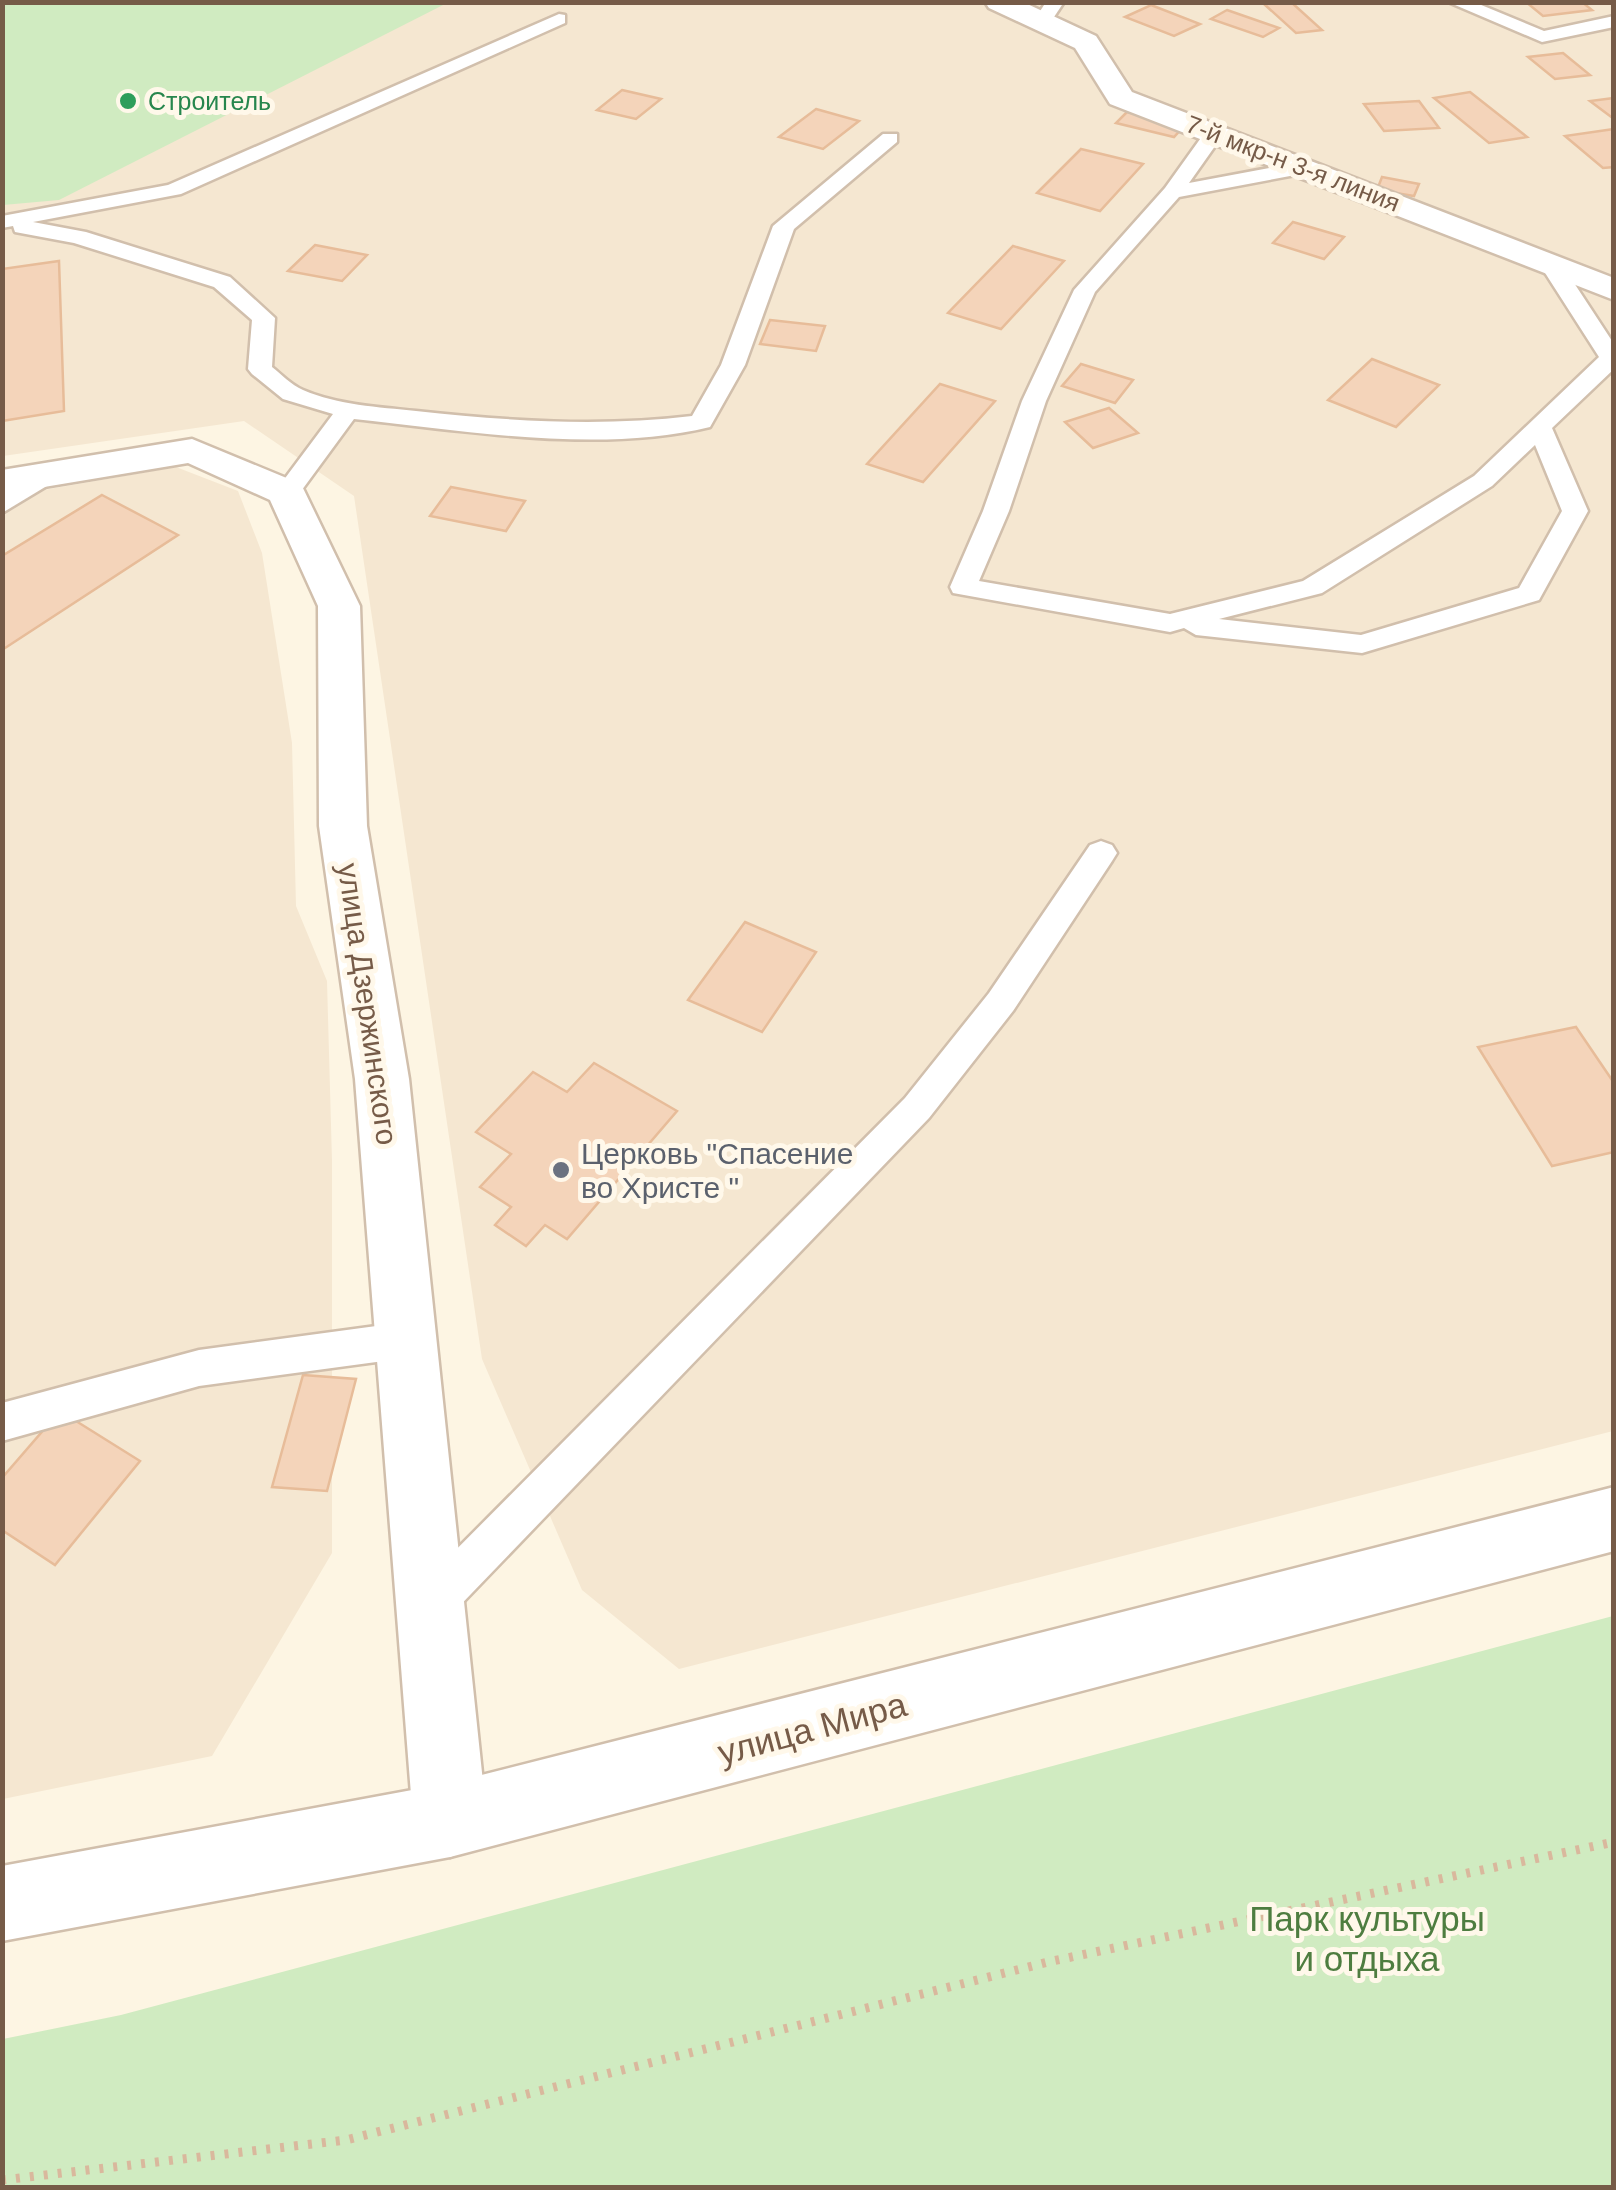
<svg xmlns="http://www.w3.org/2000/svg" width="1616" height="2190" font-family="Helvetica,sans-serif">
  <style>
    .residential { fill: #f5e7d1 }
    .green { fill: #d0ebc1 }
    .building { fill: #f4d4ba; stroke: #e7bc99; stroke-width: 2.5 }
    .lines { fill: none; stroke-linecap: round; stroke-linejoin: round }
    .service-casing { stroke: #d1bfac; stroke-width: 5 }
    .minor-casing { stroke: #d1bfac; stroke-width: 5 }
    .tertiary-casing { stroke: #d1bfac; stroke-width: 5 }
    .path { stroke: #d9b89d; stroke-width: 9; stroke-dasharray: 4 10; stroke-linecap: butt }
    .service { fill: #fff; fill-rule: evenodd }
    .minor { fill: #fff; fill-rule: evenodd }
    .tertiary { fill: #fff; fill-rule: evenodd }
    .leisure-dot { fill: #2e9e5b; stroke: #fff8ea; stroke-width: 4 }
    .worship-dot { fill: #6b7280; stroke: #fff8ea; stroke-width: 4 }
    .labels { text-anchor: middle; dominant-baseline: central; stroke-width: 10; stroke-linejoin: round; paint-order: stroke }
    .far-leisure-label { font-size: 25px; fill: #27864d; stroke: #fff8ea; text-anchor: start }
    .far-street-label { font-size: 25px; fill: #765b48; stroke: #fff8ea }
    .street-label { font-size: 30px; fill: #765b48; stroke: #fff8ea }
    .worship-label { font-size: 30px; fill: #5b616d; stroke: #fff8ea; text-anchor: start }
    .near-street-label { font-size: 35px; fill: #765b48; stroke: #fff8ea }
    .near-park-label { font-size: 35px; fill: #4e7d40; stroke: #fff8ea }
  </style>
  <rect width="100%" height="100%" fill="#fdf5e3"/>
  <!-- residential -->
  <g class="residential">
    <path d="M2 3H1613V1431L679 1669 582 1590 482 1359 354 496 244 421 3 456Z"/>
    <path d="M176 467 238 491 262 553 292 743 296 906 327 981 332 1161V1553L212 1756 3 1799V497Z"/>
  </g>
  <!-- green -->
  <g class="green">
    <path d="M3 2H447V3L59 200 3 205Z"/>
    <path d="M1613 1616V2187H3V2039L121 2015Z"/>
  </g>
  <!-- building -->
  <g class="building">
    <path d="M1291 2 1322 30 1296 33 1264 4Z"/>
    <path d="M1526 2H1582L1592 10 1543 16Z"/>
    <path d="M1151 5 1200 24 1174 36 1125 17Z"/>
    <path d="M1227 10 1279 28 1263 37 1211 19Z"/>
    <path d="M1563 53 1590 75 1555 79 1528 57Z"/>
    <path d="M622 90 661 99 636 119 597 110Z"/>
    <path d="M1470 92 1527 137 1489 143 1434 98Z"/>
    <path d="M1614 98V119L1590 101Z"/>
    <path d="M1419 101 1439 128 1384 131 1364 104Z"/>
    <path d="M816 109 859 121 823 149 779 137Z"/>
    <path d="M1127 112 1184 126 1174 137 1116 123Z"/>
    <path d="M1614 129V167L1603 168 1565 136Z"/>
    <path d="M1081 149 1143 164 1100 211 1037 193Z"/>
    <path d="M1382 177 1419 184 1414 196 1377 190Z"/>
    <path d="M1293 222 1344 237 1324 259 1273 243Z"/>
    <path d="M315 245 367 255 342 281 288 271Z"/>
    <path d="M1013 246 1064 261 1001 329 948 313Z"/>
    <path d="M59 261 64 411 2 421V269Z"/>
    <path d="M770 320 825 326 816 351 760 344Z"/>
    <path d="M1372 359 1439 385 1396 427 1328 400Z"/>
    <path d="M1081 364 1133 380 1115 403 1062 386Z"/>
    <path d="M940 384 995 401 923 482 867 464Z"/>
    <path d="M1109 408 1138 433 1093 448 1065 422Z"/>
    <path d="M451 487 525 501 506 531 430 516Z"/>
    <path d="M102 495 178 535 2 650V556Z"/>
    <path d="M745 922 816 952 762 1032 688 1000Z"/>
    <path d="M1576 1027 1614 1083V1152L1552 1166 1478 1047Z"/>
    <path d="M594 1063 677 1111 567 1239 545 1225 526 1246 495 1225 511 1207 480 1187 511 1154 476 1132 533 1072 567 1092Z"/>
    <path d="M303 1375 356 1379 327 1491 272 1487Z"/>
    <path d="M60 1411 140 1461 55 1565 2 1530V1478Z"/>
  </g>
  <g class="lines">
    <defs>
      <g id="service">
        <path d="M1046 2H1064L1048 26H1036L1033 22Z"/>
        <path d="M1448 2H1474L1544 31 1614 16V27L1542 42Z"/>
        <path d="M559 14 565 15V23L181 194 33 222 86 232 230 277 275 318 272 367C281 374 291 385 303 390 338 405 378 407 416 411 508 421 600 427 692 416L721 365 773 226 883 134H897V142L794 229 745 365 710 427C600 454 466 431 354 419L296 498H278L274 493 333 414 283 399 252 374 248 369 252 320 214 287 74 243 15 232 13 226 2 228V216L168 185Z"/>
        <path d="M1215 126 1225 132 1189 183 1306 161 1316 167 1306 173 1179 197 1095 292 1046 401 1009 511 979 581 1170 614 1303 581 1474 476 1599 357 1540 265 1551 258 1559 260 1614 344V369L1552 428 1588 511 1539 600 1362 653 1196 635 1184 628 1170 632 953 593 950 587 983 511 1022 401 1074 290 1165 188 1208 128ZM1535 445 1562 511 1519 588 1361 635 1219 619 1322 593 1492 486Z"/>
        <path d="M46 468 59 476 55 481 2 513V493Z"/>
        <path d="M1101 841 1112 845 1117 853 1112 861 1013 1011 929 1118 445 1621 430 1628 415 1621 408 1606 415 1591 905 1098 989 993 1090 845Z"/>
        <path d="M406 1322 420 1327 425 1340 420 1353 406 1358 199 1386 2 1441V1403L199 1350Z"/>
      </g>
      <g id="minor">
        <path d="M985 2H1023L1096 36 1132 92 1614 278V300L1110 104 1075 48 989 8Z"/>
        <path d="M192 439 301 484 360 606 367 826 409 1079 487 1820 476 1846 450 1857 424 1846 413 1820 355 1079 319 826 318 606 270 500 188 463 2 494V470Z"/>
      </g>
      <path id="tertiary" d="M1614 1487V1551L450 1857 2 1941V1866L450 1783Z"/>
    </defs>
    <!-- service casing -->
    <use href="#service" class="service-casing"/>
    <!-- minor casing -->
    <use href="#minor" class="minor-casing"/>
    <!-- tertiary casing -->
    <use href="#tertiary" class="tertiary-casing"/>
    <!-- path -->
    <path class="path" d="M2 2180 346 2140 1048 1962 1614 1842"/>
    <!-- service -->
    <use href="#service" class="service"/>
    <!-- minor -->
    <use href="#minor" class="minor"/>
    <!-- tertiary -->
    <use href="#tertiary" class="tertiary"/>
  </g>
  <!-- markers -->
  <circle class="leisure-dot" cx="128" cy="101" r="10"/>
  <circle class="worship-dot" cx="561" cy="1170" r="10"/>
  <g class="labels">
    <!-- far-leisure labels -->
    <g class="far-leisure-label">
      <text x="148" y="101">Строитель</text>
    </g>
    <!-- far-street labels -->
    <g class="far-street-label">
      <text transform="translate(1293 163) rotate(21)">7-й мкр-н 3-я линия</text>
    </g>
    <!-- street labels -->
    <g class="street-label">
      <text transform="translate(368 1004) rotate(82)">улица Дзержинского</text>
    </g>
    <!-- worship labels -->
    <g class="worship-label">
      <text x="581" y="1153">Церковь "Спасение<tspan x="581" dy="34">во Христе "</tspan></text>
    </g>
    <!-- near-street labels -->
    <g class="near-street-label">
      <text transform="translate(812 1728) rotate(-15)">улица Мира</text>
    </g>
    <!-- near-park labels -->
    <g class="near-park-label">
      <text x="1367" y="1918">Парк культуры<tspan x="1367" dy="40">и отдыха</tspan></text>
    </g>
  </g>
  <!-- border -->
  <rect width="1616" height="2190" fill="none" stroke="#765b48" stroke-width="10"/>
</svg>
